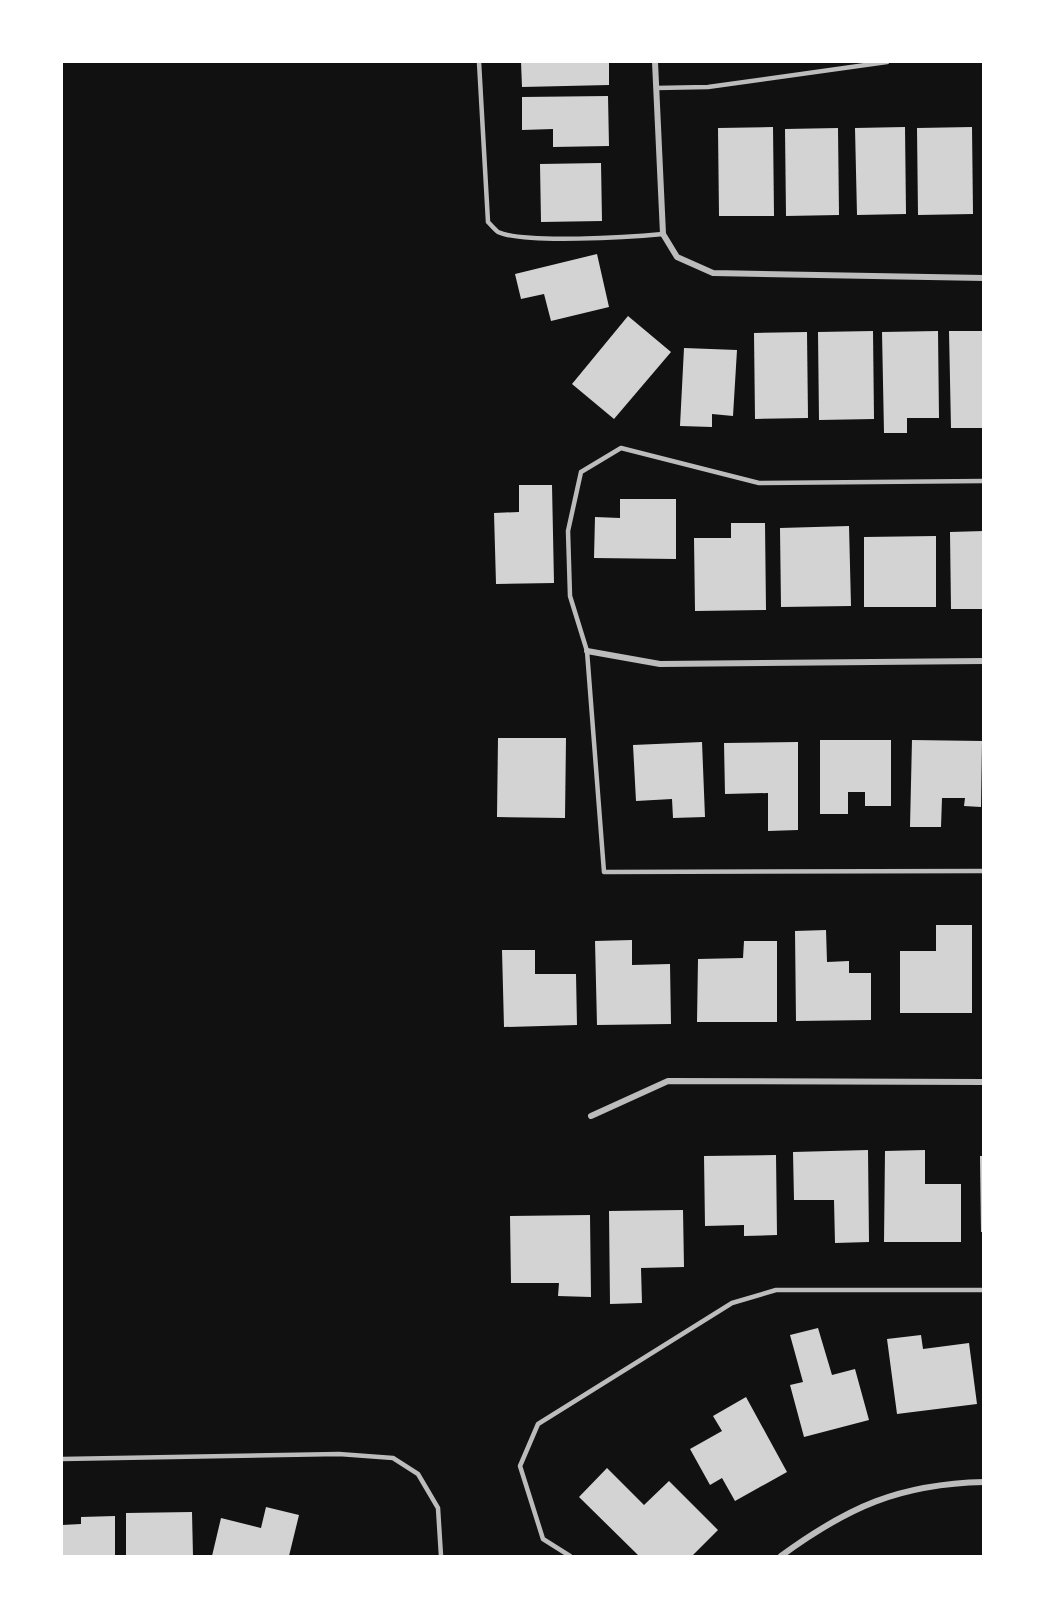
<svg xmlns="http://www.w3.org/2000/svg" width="1045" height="1618" font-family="Cabin,sans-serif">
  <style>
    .building { fill: #d3d3d3 }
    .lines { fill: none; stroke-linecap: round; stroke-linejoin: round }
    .service { stroke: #bcbcbc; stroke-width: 4.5 }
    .minor { stroke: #bcbcbc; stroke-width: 6 }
  </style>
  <rect width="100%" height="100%" fill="#111"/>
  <!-- building -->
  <g class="building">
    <path d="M521 62H609V85L522 87Z"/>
    <path d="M608 96 609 146 553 147V129L522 130V97Z"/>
    <path d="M773 127 774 216H719L718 128Z"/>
    <path d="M905 127 906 214 857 215 855 128Z"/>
    <path d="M972 127 973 214 918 215 917 128Z"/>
    <path d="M838 128 839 215 786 216 785 129Z"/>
    <path d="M601 163 602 221 541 222 540 164Z"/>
    <path d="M597 254 609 307 551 321 544 294 521 299 515 274Z"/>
    <path d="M628 316 671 352 614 419 572 384Z"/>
    <path d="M873 331 874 419 819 420 818 332Z"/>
    <path d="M938 331 939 418H907V433H884L882 332Z"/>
    <path d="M949 331H984V428H951Z"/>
    <path d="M807 332 808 418 755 419 754 333Z"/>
    <path d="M684 348 737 350 733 416 712 414V427L680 426Z"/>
    <path d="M519 485H552L554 583 496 584 494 513 519 512Z"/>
    <path d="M620 499H676V559L594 558 595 517 620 518Z"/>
    <path d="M731 523H765L766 610 695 611 694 538H731Z"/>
    <path d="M849 526 851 606 781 607 780 528Z"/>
    <path d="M984 531V609H951L950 532Z"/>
    <path d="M936 536V607H864V537Z"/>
    <path d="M498 738H566L565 818 497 817Z"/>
    <path d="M820 740H891V806H865V792H848V814H820Z"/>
    <path d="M912 740 982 741 981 807 964 806 965 798H942L941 827H910Z"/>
    <path d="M702 742 705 817 673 818 672 799 636 801 633 745Z"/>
    <path d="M798 742V830L768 831V793L725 794 724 743Z"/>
    <path d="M936 925H972V1013H900V951H936Z"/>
    <path d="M826 930 827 962 849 961V973H871V1020L796 1021 795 931Z"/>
    <path d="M632 940V965L670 964 671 1024 597 1025 595 941Z"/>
    <path d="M744 941H777V1022H697L698 959 743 958Z"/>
    <path d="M502 950H535V974H576L577 1025 504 1027Z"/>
    <path d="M868 1150 869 1242 835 1243 834 1200H794L793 1152Z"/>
    <path d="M925 1150V1184H961V1242H884L885 1151Z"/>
    <path d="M776 1155 777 1235 744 1236V1225L705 1226 704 1156Z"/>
    <path d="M980 1156H984V1232H981Z"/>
    <path d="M683 1210 684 1267 641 1268 642 1303 610 1304 609 1211Z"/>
    <path d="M590 1215 591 1297 558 1296 559 1283H511L510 1216Z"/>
    <path d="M818 1328 832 1375 855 1369 869 1420 804 1437 790 1385 803 1382 790 1335Z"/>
    <path d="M921 1335 923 1349 969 1343 977 1404 897 1414 887 1339Z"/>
    <path d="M746 1397 787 1472 735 1501 722 1478 710 1485 690 1449 722 1431 713 1416Z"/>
    <path d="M607 1468 644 1505 669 1481 718 1530 692 1556H639L579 1497Z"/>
    <path d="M266 1507 299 1515 289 1556H212L221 1518 261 1528Z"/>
    <path d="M192 1512 193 1556H126V1513Z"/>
    <path d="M115 1516V1556H62V1525L81 1524V1517Z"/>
  </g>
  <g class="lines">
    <!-- service -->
    <g class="service">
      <path d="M479 62 488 222C491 225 495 230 498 232 524 244 632 237 663 234"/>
      <path d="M656 88 708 87 887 62"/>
      <path d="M984 481 759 483 621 448 581 472 568 531 570 596 587 651 604 872 984 871"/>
      <path d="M62 1459 339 1454 393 1458 418 1474 438 1508 441 1556"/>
      <path d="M570 1556 543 1539 520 1466 538 1424 732 1303 776 1290H984"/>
    </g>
    <!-- minor -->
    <g class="minor">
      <path d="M655 62 663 234 677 257 713 273 984 278"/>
      <path d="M587 651 660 664 984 661"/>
      <path d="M591 1116 668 1081 984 1082"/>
      <path d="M781 1556C848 1507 899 1484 984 1482"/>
    </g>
  </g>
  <!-- border -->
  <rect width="1045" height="1618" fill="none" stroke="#ffffff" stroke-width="126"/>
</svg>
